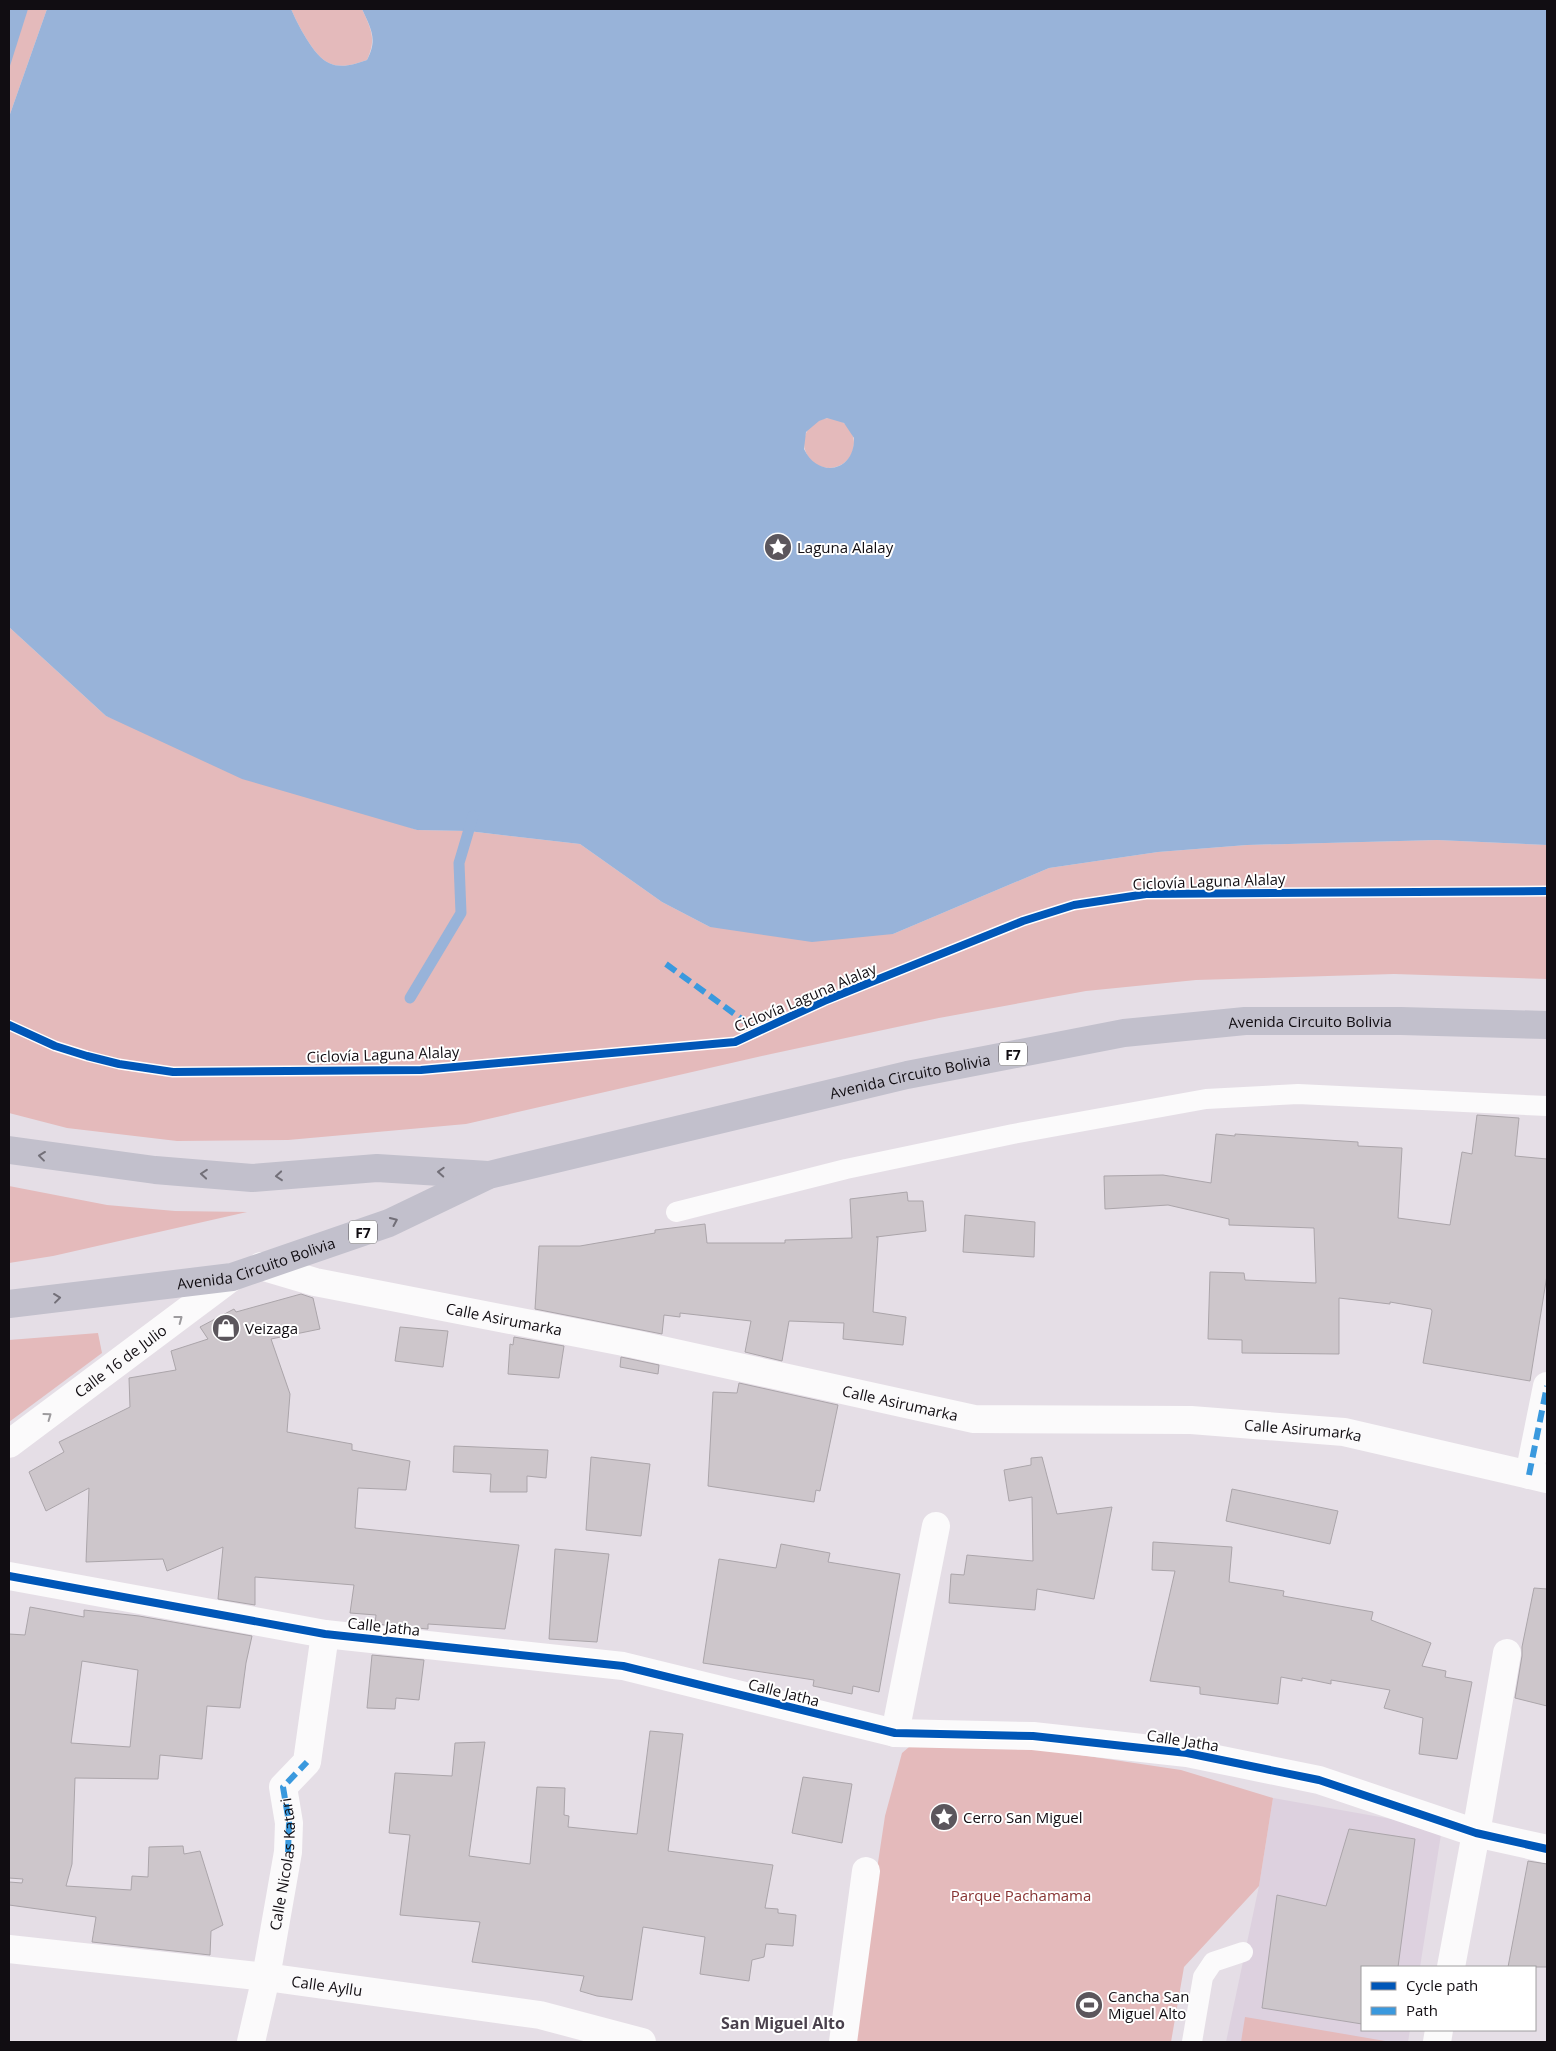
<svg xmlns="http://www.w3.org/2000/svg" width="1556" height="2051" font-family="'Open Sans',sans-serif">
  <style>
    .built { fill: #ddd1df }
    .green { fill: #e4babb }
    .water { fill: #98b3d9; fill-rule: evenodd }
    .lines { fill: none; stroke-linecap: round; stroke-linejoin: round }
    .stream { stroke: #98b3d9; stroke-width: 11 }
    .building { fill: #cdc6cb; stroke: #aba5aa; fill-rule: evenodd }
    .lane { stroke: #fbfafb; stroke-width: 20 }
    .street { stroke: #fbfafb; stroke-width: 28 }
    .secondary { stroke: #fbfafb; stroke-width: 28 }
    .highway { stroke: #c2c0cc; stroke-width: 28 }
    .quiet { stroke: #3a99de; stroke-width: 6; stroke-dasharray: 12 6; stroke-linecap: butt }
    .cycleway-casing { stroke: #fff; stroke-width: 11 }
    .cycleway { stroke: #0057b8; stroke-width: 8 }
    .oneway { stroke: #726f78 }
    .oneway2 { stroke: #9d9b9e }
    .labels { text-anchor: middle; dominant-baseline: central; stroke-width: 4; stroke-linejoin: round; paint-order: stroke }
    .shield { fill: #fff; stroke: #585659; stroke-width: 1 }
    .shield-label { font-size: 14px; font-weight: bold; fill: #110d12 }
    .poi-label { font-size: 15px; fill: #110d12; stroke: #fff; text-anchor: start }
    .street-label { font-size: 15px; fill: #110d12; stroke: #fff }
    .park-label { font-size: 15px; fill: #873332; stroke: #fff }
    .neighbourhood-label { font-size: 16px; font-weight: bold; fill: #4a414d; stroke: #fff }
  </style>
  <rect width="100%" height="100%" fill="#e5dee6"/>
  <!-- built -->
  <path class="built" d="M1273 1798 1442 1828 1420 1967H1362V2030H1410L1408 2042H1226L1259 1886Z"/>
  <!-- green -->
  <g class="green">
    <path d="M9 9H47L9 117Z"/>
    <path d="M291 9H362C371 29 377 39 367 60 355 64 341 69 329 63 314 57 297 23 291 9Z"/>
    <circle cx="829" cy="443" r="25"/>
    <path d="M9 627 106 716 417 830 468 831 580 844 662 902 710 927 893 934 1049 868 1158 852 1247 845 1437 840 1547 845V979L1394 974 1196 980 1086 991 939 1018 771 1054 466 1124 288 1140 177 1141 67 1128 9 1113Z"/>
    <path d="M9 1186 107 1205 175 1211 247 1212 53 1256 9 1263Z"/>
    <path d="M98 1333 102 1353 9 1422V1340Z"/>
    <path d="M919 1745 1047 1750 1181 1770 1273 1798 1259 1886 1184 1967 1171 2042H851L885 1816 902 1753 909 1747Z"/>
    <path d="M1245 2017 1391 2042H1241Z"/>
  </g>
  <!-- water -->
  <g class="water">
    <path d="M9 9H28L9 69Z"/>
    <path d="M47 9H291C297 23 314 57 329 63 341 69 355 64 367 60 378 39 371 29 362 9H1547V845L1437 840 1247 845 1158 852 1049 868 893 934 812 942 710 927 662 902 580 844 468 831 417 830 242 779 106 716 9 627V117ZM827 418 844 423 854 438C855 472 818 479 804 449L806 432 819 421Z"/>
  </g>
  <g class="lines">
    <!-- stream -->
    <path class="stream" d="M410 998 461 913 459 863 473 816"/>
  </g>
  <!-- building -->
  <g class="building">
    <path d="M1477 1115 1519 1118 1515 1156 1547 1159V1275L1530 1381 1423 1363 1432 1311 1431 1309 1390 1302V1304L1339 1298V1354L1242 1353V1340L1208 1339 1210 1272 1244 1273 1245 1280 1316 1283 1314 1228 1229 1225V1219L1168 1205 1105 1209 1104 1176 1163 1175 1211 1183 1216 1134 1235 1136V1134L1358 1142V1146L1402 1148 1398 1218 1450 1225 1462 1152 1472 1154Z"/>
    <path d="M907 1192 908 1201H923L926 1231 876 1237H878L873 1312 906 1317 903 1345 843 1339 844 1323 789 1321 782 1361 745 1352 751 1321 680 1313V1317L664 1315 662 1334 535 1309 539 1246H580L655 1233V1230L705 1224 707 1243H785V1240L852 1238 850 1199Z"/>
    <path d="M965 1215 1035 1222 1034 1257 963 1252Z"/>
    <path d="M301 1294 313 1298 320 1329 271 1339 290 1394 287 1432 352 1444V1450L410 1461 406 1490 358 1488 355 1528 519 1545 505 1629 428 1624V1629L375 1624 376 1615 350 1613 354 1585 255 1577V1605L218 1599 223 1547 167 1571 163 1559 86 1562 89 1488 46 1511 29 1472 64 1452 59 1442 130 1407 129 1378 176 1370 171 1351 208 1339 200 1327 234 1309 236 1312Z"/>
    <path d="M400 1327 448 1331 443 1367 395 1361Z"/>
    <path d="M514 1337 564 1346 559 1378 508 1374 510 1344 513 1345Z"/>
    <path d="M621 1357 659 1365 658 1374 620 1367Z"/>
    <path d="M739 1383 838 1405 820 1491 816 1490 814 1502 708 1486 713 1392 737 1393Z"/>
    <path d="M454 1446 548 1450 546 1478 527 1476V1492H490L491 1474 453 1472Z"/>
    <path d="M591 1457 650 1464 641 1536 586 1530Z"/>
    <path d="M1042 1457 1057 1514 1112 1507 1094 1599 1037 1589 1035 1610 949 1603 951 1574 964 1575 967 1555 1033 1561 1032 1497 1009 1501 1004 1470 1031 1465V1458Z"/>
    <path d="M1232 1489 1338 1511 1330 1544 1226 1521Z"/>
    <path d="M1153 1542 1232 1547 1229 1582 1284 1591 1283 1596 1373 1612 1371 1620 1431 1643 1422 1666 1446 1671 1445 1677 1472 1682 1457 1759 1419 1754 1423 1718 1384 1708 1390 1690 1331 1680V1684L1302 1678V1681L1281 1677 1278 1704 1200 1694V1687L1150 1681 1175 1571 1152 1570Z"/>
    <path d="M781 1544 830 1553 828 1562 900 1574 879 1692 853 1686 852 1694 813 1686 814 1680 703 1663 719 1559 776 1568Z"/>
    <path d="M555 1549 609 1554 597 1642 549 1639Z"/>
    <path d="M1534 1588 1547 1589V1706L1515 1698 1522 1656V1647Z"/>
    <path d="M30 1607 84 1617V1610L139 1616 252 1636 246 1663 240 1708 207 1706 202 1759 160 1755 158 1779 75 1778 72 1864 66 1886 131 1890 132 1876 148 1877 149 1847 183 1846 184 1854 200 1851 223 1925 211 1931 210 1955 92 1942 96 1917 9 1905V1882L22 1883 23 1879 9 1878V1634L25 1635ZM82 1661 138 1670 130 1747 71 1743Z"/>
    <path d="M372 1655 424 1660 419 1700 396 1698 395 1709 367 1708Z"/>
    <path d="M650 1731 683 1734 668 1851 773 1865 765 1908 778 1909V1913L796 1915 793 1946 766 1944 764 1957 752 1960 749 1981 700 1974 705 1937 643 1927 632 2000 597 1996 580 1991 584 1976 472 1962 480 1922 400 1915 410 1835 389 1833 395 1773 452 1776 455 1743 485 1742 469 1856 530 1864 537 1787 565 1788 564 1815 569 1816 568 1827 637 1834Z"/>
    <path d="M803 1777 852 1784 842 1843 792 1833Z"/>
    <path d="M1349 1829 1415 1839 1398 1967H1362V2024L1262 2008 1277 1895 1326 1906Z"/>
    <path d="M1528 1861 1547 1864V1967H1508Z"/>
  </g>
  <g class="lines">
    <!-- lane -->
    <g class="lane">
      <path d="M676 1212 846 1169 1013 1134 1206 1099 1298 1094 1547 1106"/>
      <path d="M1192 2042 1203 1977 1213 1962 1243 1952"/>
    </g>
    <!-- street -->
    <g class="street">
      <path id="s1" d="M9 1444 232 1277"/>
      <path d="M1529 1475 1547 1386"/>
      <path d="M9 1576 325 1634 623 1666 895 1733 1033 1736 1187 1753 1319 1780 1476 1833 1507 1653"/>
      <path d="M895 1733 936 1526"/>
      <path id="s2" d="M9 1949 266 1977 540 2015 642 2042"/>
      <path id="s3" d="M251 2042 266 1977 288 1852 289 1823 283 1787 307 1762 325 1634"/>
      <path d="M843 2042 866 1871"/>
    </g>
    <!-- secondary -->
    <g class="secondary">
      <path id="s4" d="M261 1266 315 1282 634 1344 974 1419 1191 1420 1344 1432 1547 1479"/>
      <path d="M1451 1967 1476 1833 1547 1849"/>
      <path d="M1437 2042 1439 2030"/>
    </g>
    <!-- highway -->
    <g class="highway">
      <path d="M9 1150 155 1170 252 1178 377 1168 488 1175"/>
      <path id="s5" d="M9 1304 232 1277 389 1223 489 1175 907 1075 1124 1033 1245 1021H1401L1547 1025"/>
    </g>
    <!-- quiet -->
    <g class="quiet">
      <path d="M666 964 747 1023"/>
      <path d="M1529 1475 1547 1386"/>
      <path d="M288 1852 289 1823 283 1787 307 1762"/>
    </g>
    <defs>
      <g id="cycleway">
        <path d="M9 1025 55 1046 87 1056 119 1064 173 1072 421 1070 735 1042 824 1001 1023 921 1074 905 1146 894 1547 891"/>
        <path d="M9 1576 325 1634 623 1666 895 1733 1033 1736 1187 1753 1319 1780 1476 1833 1547 1849"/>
      </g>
    </defs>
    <!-- cycleway casing -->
    <use href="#cycleway" class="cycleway-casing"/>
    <!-- cycleway -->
    <use href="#cycleway" class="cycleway"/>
  </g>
  <!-- one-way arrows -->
  <defs><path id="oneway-chevron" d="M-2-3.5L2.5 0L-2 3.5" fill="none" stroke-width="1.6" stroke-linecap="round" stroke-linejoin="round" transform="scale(1.25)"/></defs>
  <g class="oneway">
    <use href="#oneway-chevron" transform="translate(42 1156) rotate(-173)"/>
    <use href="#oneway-chevron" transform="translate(441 1172) rotate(-177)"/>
    <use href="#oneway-chevron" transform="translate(204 1174) rotate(-175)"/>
    <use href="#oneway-chevron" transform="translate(279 1176) rotate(175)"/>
    <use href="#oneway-chevron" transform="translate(394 1221) rotate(-24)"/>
    <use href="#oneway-chevron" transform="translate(57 1298) rotate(-7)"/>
  </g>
  <g class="oneway2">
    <use href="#oneway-chevron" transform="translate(179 1319) rotate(-37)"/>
    <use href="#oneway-chevron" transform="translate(48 1416) rotate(-36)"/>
  </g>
  <!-- icons -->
  <defs>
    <symbol id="sight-disc" viewBox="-11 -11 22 22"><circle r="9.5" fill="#5b565c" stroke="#fff"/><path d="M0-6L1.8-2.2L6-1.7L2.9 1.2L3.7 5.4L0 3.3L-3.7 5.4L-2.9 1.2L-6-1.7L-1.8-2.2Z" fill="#fff"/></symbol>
    <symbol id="shop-disc" viewBox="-11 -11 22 22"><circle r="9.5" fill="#5b565c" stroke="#fff"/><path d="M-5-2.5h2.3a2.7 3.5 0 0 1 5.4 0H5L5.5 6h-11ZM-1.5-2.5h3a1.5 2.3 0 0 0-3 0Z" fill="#fff"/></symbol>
    <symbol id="stadium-disc" viewBox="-11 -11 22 22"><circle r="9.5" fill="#5b565c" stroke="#fff"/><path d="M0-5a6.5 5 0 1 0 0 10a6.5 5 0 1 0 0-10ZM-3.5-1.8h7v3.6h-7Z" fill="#fff"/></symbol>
  </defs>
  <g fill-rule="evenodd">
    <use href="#sight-disc" x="762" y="531" width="32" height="32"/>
    <use href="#shop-disc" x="210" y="1312" width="32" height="32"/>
    <use href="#sight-disc" x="928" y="1801" width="32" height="32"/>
    <use href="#stadium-disc" x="1073" y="1989" width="32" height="32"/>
  </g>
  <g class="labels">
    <!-- shield labels -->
    <g class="shield">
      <rect x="999" y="1042.5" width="28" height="23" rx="4"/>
      <rect x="349" y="1220.5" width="28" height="23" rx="4"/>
    </g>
    <g class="shield-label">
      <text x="1013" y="1054">F7</text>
      <text x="363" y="1232">F7</text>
    </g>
    <!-- poi labels -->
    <g class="poi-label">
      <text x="797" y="547">Laguna Alalay</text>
      <text x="245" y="1328">Veizaga</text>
      <text x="963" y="1817">Cerro San Miguel</text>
      <text x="1108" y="1996">Cancha San<tspan x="1108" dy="17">Miguel Alto</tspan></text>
    </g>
    <!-- street labels -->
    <g class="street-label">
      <text transform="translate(1209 881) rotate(-2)">Ciclovía Laguna Alalay</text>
      <text transform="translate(805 997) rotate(-23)">Ciclovía Laguna Alalay</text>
      <text stroke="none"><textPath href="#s5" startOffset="1339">Avenida Circuito Bolivia</textPath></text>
      <text transform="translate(383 1054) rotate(-2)">Ciclovía Laguna Alalay</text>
      <text stroke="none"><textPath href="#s5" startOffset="934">Avenida Circuito Bolivia</textPath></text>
      <text stroke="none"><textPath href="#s5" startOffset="251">Avenida Circuito Bolivia</textPath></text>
      <text stroke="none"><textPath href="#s4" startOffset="249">Calle Asirumarka</textPath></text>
      <text stroke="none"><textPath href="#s1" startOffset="139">Calle 16 de Julio</textPath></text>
      <text stroke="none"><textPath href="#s4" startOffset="654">Calle Asirumarka</textPath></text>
      <text stroke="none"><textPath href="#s4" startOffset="1059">Calle Asirumarka</textPath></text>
      <text transform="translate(384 1626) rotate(6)">Calle Jatha</text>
      <text transform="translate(784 1692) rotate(14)">Calle Jatha</text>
      <text transform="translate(1183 1740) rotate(9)">Calle Jatha</text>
      <text stroke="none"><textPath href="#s3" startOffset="181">Calle Nicolas Katari</textPath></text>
      <text stroke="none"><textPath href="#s2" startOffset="320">Calle Ayllu</textPath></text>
    </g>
    <!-- park labels -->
    <g class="park-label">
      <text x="1021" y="1895">Parque Pachamama</text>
    </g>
    <!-- neighbourhood labels -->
    <g class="neighbourhood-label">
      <text x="783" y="2023">San Miguel Alto</text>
    </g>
  </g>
  <!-- border -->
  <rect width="1556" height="2051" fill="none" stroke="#110d12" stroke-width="20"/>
  <!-- legend -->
  <rect x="1361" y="1966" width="175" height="65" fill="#ffffff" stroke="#a09ea0"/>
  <rect x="1371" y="1982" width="25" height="8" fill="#0057b8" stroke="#a09ea0"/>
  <text x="1406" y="1991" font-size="15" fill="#110d12">Cycle path</text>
  <rect x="1371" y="2007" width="25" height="8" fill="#3a99de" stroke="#a09ea0"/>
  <text x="1406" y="2016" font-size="15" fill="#110d12">Path</text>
</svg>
